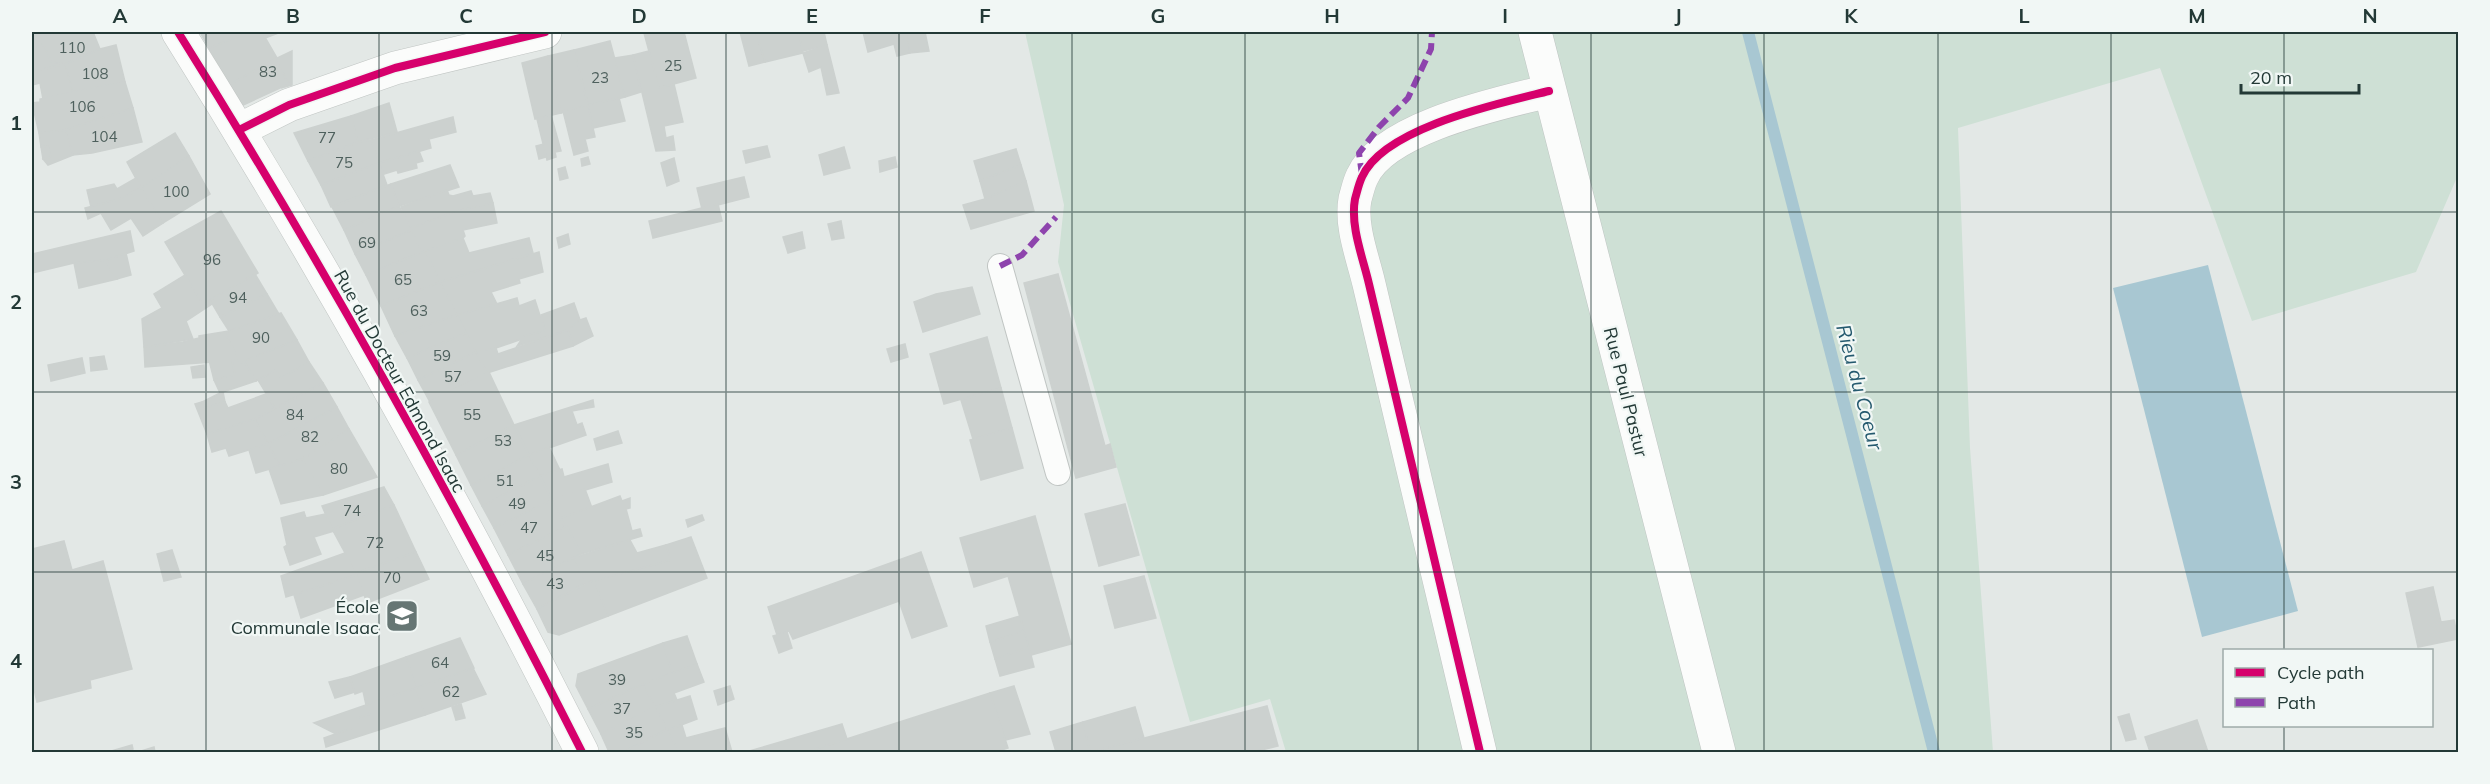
<svg xmlns="http://www.w3.org/2000/svg" width="2490" height="784" font-family="Mulish,sans-serif">
  <style>
    .green { fill: #cee0d5 }
    .water { fill: #a8c7d2 }
    .lines { fill: none; stroke-linecap: round; stroke-linejoin: round }
    .stream { stroke: #a8c7d2; stroke-width: 12 }
    .building { fill: #ccd1cf; stroke: #ccd1cf; stroke-width: 1.5 }
    .lane-casing { stroke: #c0c5c3; stroke-width: 26 }
    .street-casing { stroke: #c0c5c3; stroke-width: 34 }
    .secondary-casing { stroke: #bfc5c3; stroke-width: 34 }
    .lane { stroke: #fbfcfb; stroke-width: 24 }
    .street { stroke: #fbfcfb; stroke-width: 33 }
    .secondary { stroke: #fbfcfb; stroke-width: 33 }
    .quiet { stroke: #8e44ad; stroke-width: 6; stroke-dasharray: 12 6; stroke-linecap: butt }
    .cycleway-casing { stroke: #f1f7f5; stroke-width: 11 }
    .cycleway { stroke: #d6006c; stroke-width: 8 }
    .grid { fill: none; stroke: #233936; stroke-width: 1.5; stroke-opacity: 0.55 }
    .labels { text-anchor: middle; dominant-baseline: central; stroke-width: 4.5; stroke-linejoin: round; paint-order: stroke }
    .number-label { font-size: 15px; fill: #4e605d }
    .street-label { font-size: 18px; fill: #233936; stroke: #f1f7f5 }
    .poi-label { font-size: 18px; fill: #233936; stroke: #f1f7f5; text-anchor: end }
    .water-label { font-size: 20px; font-style: italic; fill: #24596e; stroke: #f1f7f5 }
    .neatline { fill: none; stroke: #233936; stroke-width: 2 }
    .grid-label { font-size: 20px; text-anchor: middle; font-weight: bold; fill: #233936 }
  </style>
  <rect width="100%" height="100%" fill="#e3e8e6"/>
  <!-- green -->
  <path class="green" d="M1025 32H2458V175L2416 272 2252 321 2160 68 1958 128 1970 448 1993 752H1286L1270 699 1190 722 1058 262 1064 205Z"/>
  <!-- water -->
  <path class="water" d="M2208 265 2298 611 2202 637 2113 288Z"/>
  <g class="lines">
    <!-- stream -->
    <path class="stream" d="M1748 32 1934 752"/>
  </g>
  <!-- building -->
  <g class="building">
    <path d="M32 32H37L44 45 32 48Z"/>
    <path d="M37 32H61L40 38Z"/>
    <path d="M61 32H93L100 49 65 64 51 62 40 38Z"/>
    <path d="M200 32H250L209 48Z"/>
    <path d="M250 32H262L277 58 229 85 209 48Z"/>
    <path d="M262 32H281L265 38Z"/>
    <path d="M649 32H684L696 78 659 88 644 33Z"/>
    <path d="M740 32H756L765 62 749 66Z"/>
    <path d="M756 32H798L803 53 765 62Z"/>
    <path d="M798 32H824L827 45 803 51Z"/>
    <path d="M863 32H906L910 53 897 56 894 44 868 52Z"/>
    <path d="M906 32H925L929 51 910 53Z"/>
    <path d="M610 41 625 97 589 107 574 50Z"/>
    <path d="M44 45 51 62 62 64 32 72V48Z"/>
    <path d="M116 45 125 82 73 92 65 64 100 49Z"/>
    <path d="M827 45 839 93 827 95 821 67 809 72 803 53Z"/>
    <path d="M574 50 588 105 561 113 548 56Z"/>
    <path d="M292 51V85L281 88 289 84 275 59Z"/>
    <path d="M649 51 659 88 674 84 683 122 664 126 666 138 673 136 675 150 656 151 633 55Z"/>
    <path d="M633 55 641 92 625 97 614 58Z"/>
    <path d="M548 56 561 113 535 119 522 63Z"/>
    <path d="M275 59 289 84 241 106 229 85Z"/>
    <path d="M65 64 73 92 43 99 40 83 32 85V72Z"/>
    <path d="M125 82 133 108 65 130 39 133 32 103 40 102V99Z"/>
    <path d="M619 98 625 121 593 128 588 105Z"/>
    <path d="M389 103 397 132 358 142 351 116Z"/>
    <path d="M588 105 595 137 585 139 588 151 574 155 563 111Z"/>
    <path d="M133 108 142 142 92 153 73 155 65 130Z"/>
    <path d="M551 115 561 151 555 152 556 157 547 160 537 119Z"/>
    <path d="M351 116 358 142 308 161 294 133Z"/>
    <path d="M453 117 456 132 429 139 431 148 379 163 371 140Z"/>
    <path d="M65 130 73 155 48 165 43 159 51 157 48 146 41 147 39 133Z"/>
    <path d="M175 133 189 156 141 188 127 162Z"/>
    <path d="M371 140 379 163 321 185 308 161 358 142Z"/>
    <path d="M544 144 546 157 539 159 536 146Z"/>
    <path d="M48 146 51 157 43 159 41 147Z"/>
    <path d="M767 146 770 157 746 163 743 151Z"/>
    <path d="M844 147 850 168 824 175 819 155Z"/>
    <path d="M1016 149 1021 165 980 181 974 161Z"/>
    <path d="M419 151 423 161 416 163 417 168 398 173 397 170 384 174 379 163Z"/>
    <path d="M189 156 210 194 163 223 141 188Z"/>
    <path d="M588 157 590 164 582 166 581 159Z"/>
    <path d="M895 157 897 167 880 172 879 161Z"/>
    <path d="M674 158 679 181 667 186 661 163Z"/>
    <path d="M379 163 387 185 331 207 321 185Z"/>
    <path d="M450 165 459 187 399 206 391 184Z"/>
    <path d="M1021 165 1026 181 985 199 980 181Z"/>
    <path d="M565 167 568 178 560 180 558 169Z"/>
    <path d="M744 177 749 197 702 209 697 188Z"/>
    <path d="M136 178 141 188 120 199 91 207 87 190 114 184 117 189Z"/>
    <path d="M1026 181 1034 211 971 229 963 205 985 199Z"/>
    <path d="M391 184 399 206 344 230 332 207Z"/>
    <path d="M141 188 163 223 143 236 131 218 111 230 101 213 88 219 85 208 120 199Z"/>
    <path d="M447 190 449 195 453 196 471 191 473 196 490 193 493 203 457 211 411 228 401 207Z"/>
    <path d="M493 203 497 223 463 230 465 236 463 238 421 252 411 228 457 211Z"/>
    <path d="M718 204 722 221 653 238 649 221Z"/>
    <path d="M399 206 412 230 355 254 344 230Z"/>
    <path d="M221 211 258 273 203 305 165 242Z"/>
    <path d="M841 221 844 238 832 240 828 224Z"/>
    <path d="M412 230 421 252 366 275 355 254Z"/>
    <path d="M130 231 134 251 107 260 74 263 32 273V254Z"/>
    <path d="M802 232 805 248 788 253 783 237Z"/>
    <path d="M568 234 570 244 559 248 557 238Z"/>
    <path d="M463 238 469 253 529 238 533 253 440 282 425 251Z"/>
    <path d="M425 251 440 282 381 306 366 275Z"/>
    <path d="M539 252 543 272 519 279 520 283 491 292 497 304 495 306 457 315 440 282Z"/>
    <path d="M126 253 131 275 117 279 109 271 107 260Z"/>
    <path d="M107 260 109 271 117 279 79 288 74 263Z"/>
    <path d="M255 274 267 294 220 317 210 300Z"/>
    <path d="M1058 274 1105 446 1110 444 1116 467 1076 478 1024 283Z"/>
    <path d="M185 275 203 305 210 300 212 304 186 321 193 339 144 347 142 319 162 308 154 294Z"/>
    <path d="M440 282 457 315 395 336 381 306Z"/>
    <path d="M972 287 980 314 923 332 914 302 936 294Z"/>
    <path d="M267 294 279 314 229 331 220 317Z"/>
    <path d="M517 298 519 306 535 300 545 331 496 348 476 352 457 315Z"/>
    <path d="M574 303 580 320 568 330 517 346 524 336 545 331 541 315Z"/>
    <path d="M281 313 297 340 241 363 225 333Z"/>
    <path d="M457 315 466 333 407 358 395 336Z"/>
    <path d="M586 318 593 336 573 346 568 330 580 320Z"/>
    <path d="M568 330 573 346 487 373 476 352 496 348 498 354Z"/>
    <path d="M229 331 225 333 239 360 145 367 144 347 183 342 199 338V336Z"/>
    <path d="M466 333 476 352 418 380 407 358Z"/>
    <path d="M987 337 1001 388 944 404 930 354Z"/>
    <path d="M297 340 309 362 281 378 276 370 256 381 244 361Z"/>
    <path d="M905 344 908 357 891 362 887 349Z"/>
    <path d="M476 352 487 373 430 402 418 380Z"/>
    <path d="M104 356 107 369 91 371 90 358Z"/>
    <path d="M82 358 85 373 51 381 48 365Z"/>
    <path d="M209 360H232L235 375 214 380Z"/>
    <path d="M232 360H239L241 363 244 361 256 381 223 392 225 402 205 408 202 402 220 393 214 380 235 375Z"/>
    <path d="M309 362 323 383 275 408 258 380 276 370 281 378Z"/>
    <path d="M204 365 205 377 193 378 191 367Z"/>
    <path d="M489 372 514 425 456 455 429 402Z"/>
    <path d="M323 383 337 407 268 444 255 419Z"/>
    <path d="M1001 388 1012 428 973 439 961 400Z"/>
    <path d="M266 394 275 408 255 419 207 434 195 404 202 402 205 408 225 402 228 408Z"/>
    <path d="M593 400 594 407 572 411 577 425 582 423 586 435 529 455 514 425Z"/>
    <path d="M337 407 349 429 302 459 280 466 268 444Z"/>
    <path d="M255 419 268 444 229 456 226 448 212 452 207 434Z"/>
    <path d="M514 425 529 455 471 485 456 455Z"/>
    <path d="M1012 428 1023 468 981 480 970 440Z"/>
    <path d="M349 429 377 477 323 495 302 459Z"/>
    <path d="M618 431 622 443 597 450 594 439Z"/>
    <path d="M268 444 280 466 256 473 249 450Z"/>
    <path d="M549 447 560 470 540 476 529 455Z"/>
    <path d="M529 455 540 476 482 506 471 485Z"/>
    <path d="M302 459 323 495 281 504 269 469Z"/>
    <path d="M608 464 612 482 552 500 540 476 562 469 564 477Z"/>
    <path d="M540 476 552 500 494 528 482 506Z"/>
    <path d="M384 487 394 505 332 529 322 506Z"/>
    <path d="M585 489 592 508 561 518 552 500Z"/>
    <path d="M620 496 622 501 630 498V508L626 509 632 531 640 529 642 536 581 554 561 518Z"/>
    <path d="M552 500 565 527 508 555 494 528Z"/>
    <path d="M1125 504 1139 555 1099 566 1085 514Z"/>
    <path d="M394 505 416 552 356 573 332 529Z"/>
    <path d="M304 512 306 518 325 514 334 531 314 537 321 554 290 565 284 547 287 545 281 518Z"/>
    <path d="M702 515 704 520 688 527 686 520Z"/>
    <path d="M1035 516 1071 644 1031 655 1008 576 974 587 960 538Z"/>
    <path d="M567 526 581 554 523 584 508 555Z"/>
    <path d="M691 537 707 578 608 616 594 580 671 560 666 545Z"/>
    <path d="M630 540 637 553 666 545 671 560 586 583 573 558Z"/>
    <path d="M64 541 72 570 103 561 132 669 90 680 91 688 37 702 32 681V549Z"/>
    <path d="M172 550 181 577 164 581 157 554Z"/>
    <path d="M416 552 429 579 367 603 356 573Z"/>
    <path d="M921 552 947 626 912 638 899 601 793 639 789 631 777 635 768 607Z"/>
    <path d="M345 553 356 575 286 597 281 576Z"/>
    <path d="M573 558 586 583 537 609 523 584Z"/>
    <path d="M356 575 364 595 301 618 294 595Z"/>
    <path d="M1144 576 1156 618 1115 628 1104 586Z"/>
    <path d="M594 580 608 616 559 635 548 632 537 609Z"/>
    <path d="M2433 587 2441 622 2454 620 2458 639 2418 647 2406 593Z"/>
    <path d="M1020 616 1024 631 990 642 986 626Z"/>
    <path d="M1024 631 1029 647 995 659 990 642Z"/>
    <path d="M787 632 792 648 779 653 773 636Z"/>
    <path d="M687 636 697 664 672 673 663 643Z"/>
    <path d="M460 638 474 668 416 688 406 657Z"/>
    <path d="M663 643 672 673 588 709 576 686 578 674Z"/>
    <path d="M1029 647 1034 667 1000 676 995 659Z"/>
    <path d="M406 657 416 688 366 705 363 691 355 694 350 677Z"/>
    <path d="M697 664 704 682 674 693 677 700 655 707 643 684Z"/>
    <path d="M473 668 486 694 425 715 416 688Z"/>
    <path d="M350 677 355 692 335 698 329 682Z"/>
    <path d="M643 684 655 707 601 734 588 709Z"/>
    <path d="M730 686 734 699 718 705 714 691Z"/>
    <path d="M1014 686 1030 734 1005 740 990 693Z"/>
    <path d="M416 688 425 715 326 747 324 738 352 728V724L358 723 357 718 370 714 366 705Z"/>
    <path d="M990 693 1008 748 995 752H806Z"/>
    <path d="M690 696 697 719 668 730 655 707Z"/>
    <path d="M461 704 465 718 456 720 452 707Z"/>
    <path d="M366 705 370 714 357 718 358 723 352 724V728L336 734 314 723Z"/>
    <path d="M1267 706 1278 746 1253 752H1091Z"/>
    <path d="M655 707 667 729 624 752H609L601 734Z"/>
    <path d="M1135 707 1144 738 1090 752 1083 722Z"/>
    <path d="M2129 714 2136 739 2126 741 2118 717Z"/>
    <path d="M2197 720 2208 752H2150L2145 737Z"/>
    <path d="M1083 722 1090 752H1056L1050 732Z"/>
    <path d="M842 724 847 739 806 752H746Z"/>
    <path d="M682 725 686 738 725 728 732 752H679L668 730Z"/>
    <path d="M667 729 679 752H624Z"/>
    <path d="M132 745 133 749 125 752H108Z"/>
    <path d="M154 747 155 752H138Z"/>
  </g>
  <g class="lines">
    <defs>
      <path id="lane" d="M1000 266 1058 473"/>
      <g id="street">
        <path d="M178 32C324 265 458 506 582 752"/>
        <path d="M239 130 289 105 395 68 545 32"/>
        <path d="M1480 752 1369 284C1363 258 1350 226 1355 199 1357 192 1359 183 1362 177 1384 127 1501 103 1549 91"/>
      </g>
      <path id="secondary" d="M1535 32 1719 752"/>
    </defs>
    <!-- lane casing -->
    <use href="#lane" class="lane-casing"/>
    <!-- street casing -->
    <use href="#street" class="street-casing"/>
    <!-- secondary casing -->
    <use href="#secondary" class="secondary-casing"/>
    <!-- lane -->
    <use href="#lane" class="lane"/>
    <!-- street -->
    <use href="#street" class="street"/>
    <!-- secondary -->
    <use href="#secondary" class="secondary"/>
    <!-- quiet -->
    <g class="quiet">
      <path d="M1362 175 1359 153 1379 127 1408 98 1431 49 1432 32"/>
      <path d="M1000 266 1022 255 1056 217"/>
    </g>
    <defs>
      <g id="cycleway">
        <path d="M178 32C324 265 458 506 582 752"/>
        <path d="M239 130 289 105 395 68 545 32"/>
        <path d="M1480 752 1369 284C1363 258 1350 226 1355 199 1357 192 1359 183 1362 177 1384 127 1501 103 1549 91"/>
      </g>
    </defs>
    <!-- cycleway casing -->
    <use href="#cycleway" class="cycleway-casing"/>
    <!-- cycleway -->
    <use href="#cycleway" class="cycleway"/>
  </g>
  <!-- grid -->
  <path class="grid" d="M206 32V752M379 32V752M552 32V752M726 32V752M899 32V752M1072 32V752M1245 32V752M1418 32V752M1591 32V752M1764 32V752M1938 32V752M2111 32V752M2284 32V650M32 212H2458M32 392H2458M32 572H2458M2284 726V752"/>
  <!-- icons -->
  <defs>
    <symbol id="school-square" viewBox="-11 -11 22 22"><rect x="-9" y="-9" width="18" height="18" rx="4" fill="#667674" stroke="#f1f7f5"/><path d="M0-5L7-2L0 1L-7-2ZM-4 1L0 2.5L4 1V4Q0 6-4 4Z" fill="#fff"/></symbol>
  </defs>
  <g fill-rule="evenodd">
    <use href="#school-square" x="383" y="597" width="38" height="38"/>
  </g>
  <g class="labels">
    <!-- number labels -->
    <g class="number-label">
      <text x="72" y="47">110</text>
      <text x="673" y="65">25</text>
      <text x="268" y="71">83</text>
      <text x="95" y="73">108</text>
      <text x="600" y="77">23</text>
      <text x="82" y="106">106</text>
      <text x="104" y="136">104</text>
      <text x="327" y="137">77</text>
      <text x="344" y="162">75</text>
      <text x="176" y="191">100</text>
      <text x="367" y="242">69</text>
      <text x="212" y="259">96</text>
      <text x="403" y="279">65</text>
      <text x="238" y="297">94</text>
      <text x="419" y="310">63</text>
      <text x="261" y="337">90</text>
      <text x="442" y="355">59</text>
      <text x="453" y="376">57</text>
      <text x="295" y="414">84</text>
      <text x="472" y="414">55</text>
      <text x="310" y="436">82</text>
      <text x="503" y="440">53</text>
      <text x="339" y="468">80</text>
      <text x="505" y="480">51</text>
      <text x="517" y="503">49</text>
      <text x="352" y="510">74</text>
      <text x="529" y="527">47</text>
      <text x="375" y="542">72</text>
      <text x="545" y="555">45</text>
      <text x="392" y="577">70</text>
      <text x="555" y="583">43</text>
      <text x="440" y="662">64</text>
      <text x="617" y="679">39</text>
      <text x="451" y="691">62</text>
      <text x="622" y="708">37</text>
      <text x="634" y="732">35</text>
    </g>
    <!-- street labels -->
    <g class="street-label">
      <text transform="translate(400 381) rotate(61)">Rue du Docteur Edmond Isaac</text>
      <text transform="translate(1626 392) rotate(76)">Rue Paul Pastur</text>
    </g>
    <!-- poi labels -->
    <g class="poi-label">
      <text x="379" y="606">École<tspan x="379" dy="21">Communale Isaac</tspan></text>
    </g>
    <!-- water labels -->
    <g class="water-label">
      <text transform="translate(1860 387) rotate(75)">Rieu du Coeur</text>
    </g>
  </g>
  <!-- border -->
  <rect width="2490" height="784" fill="none" stroke="#f1f7f5" stroke-width="66"/>
  <!-- legend -->
  <rect x="2223" y="649" width="210" height="78" fill="#f1f7f5" stroke="#9faba9" stroke-width="1.5"/>
  <rect x="2235" y="668" width="30" height="9" fill="#d6006c" stroke="#9faba9" stroke-width="1.5"/>
  <text x="2277" y="679" font-size="18" fill="#233936">Cycle path</text>
  <rect x="2235" y="698" width="30" height="9" fill="#8e44ad" stroke="#9faba9" stroke-width="1.5"/>
  <text x="2277" y="709" font-size="18" fill="#233936">Path</text>
  <!-- scale -->
  <path d="M2241 84v9h118v-9" fill="none" stroke="#233936" stroke-width="3"/>
  <text x="2250" y="84" font-size="18" fill="#233936" stroke="#f1f7f5" stroke-width="4.5" paint-order="stroke">20 m</text>
  <rect x="33" y="33" width="2424" height="718" class="neatline"/>
  <g class="grid-label">
    <text x="120" y="23">A</text>
    <text x="293" y="23">B</text>
    <text x="466" y="23">C</text>
    <text x="639" y="23">D</text>
    <text x="812" y="23">E</text>
    <text x="985" y="23">F</text>
    <text x="1158" y="23">G</text>
    <text x="1332" y="23">H</text>
    <text x="1505" y="23">I</text>
    <text x="1678" y="23">J</text>
    <text x="1851" y="23">K</text>
    <text x="2024" y="23">L</text>
    <text x="2197" y="23">M</text>
    <text x="2370" y="23">N</text>
    <text x="16" y="130">1</text>
    <text x="16" y="309">2</text>
    <text x="16" y="489">3</text>
    <text x="16" y="668">4</text>
  </g>
</svg>
